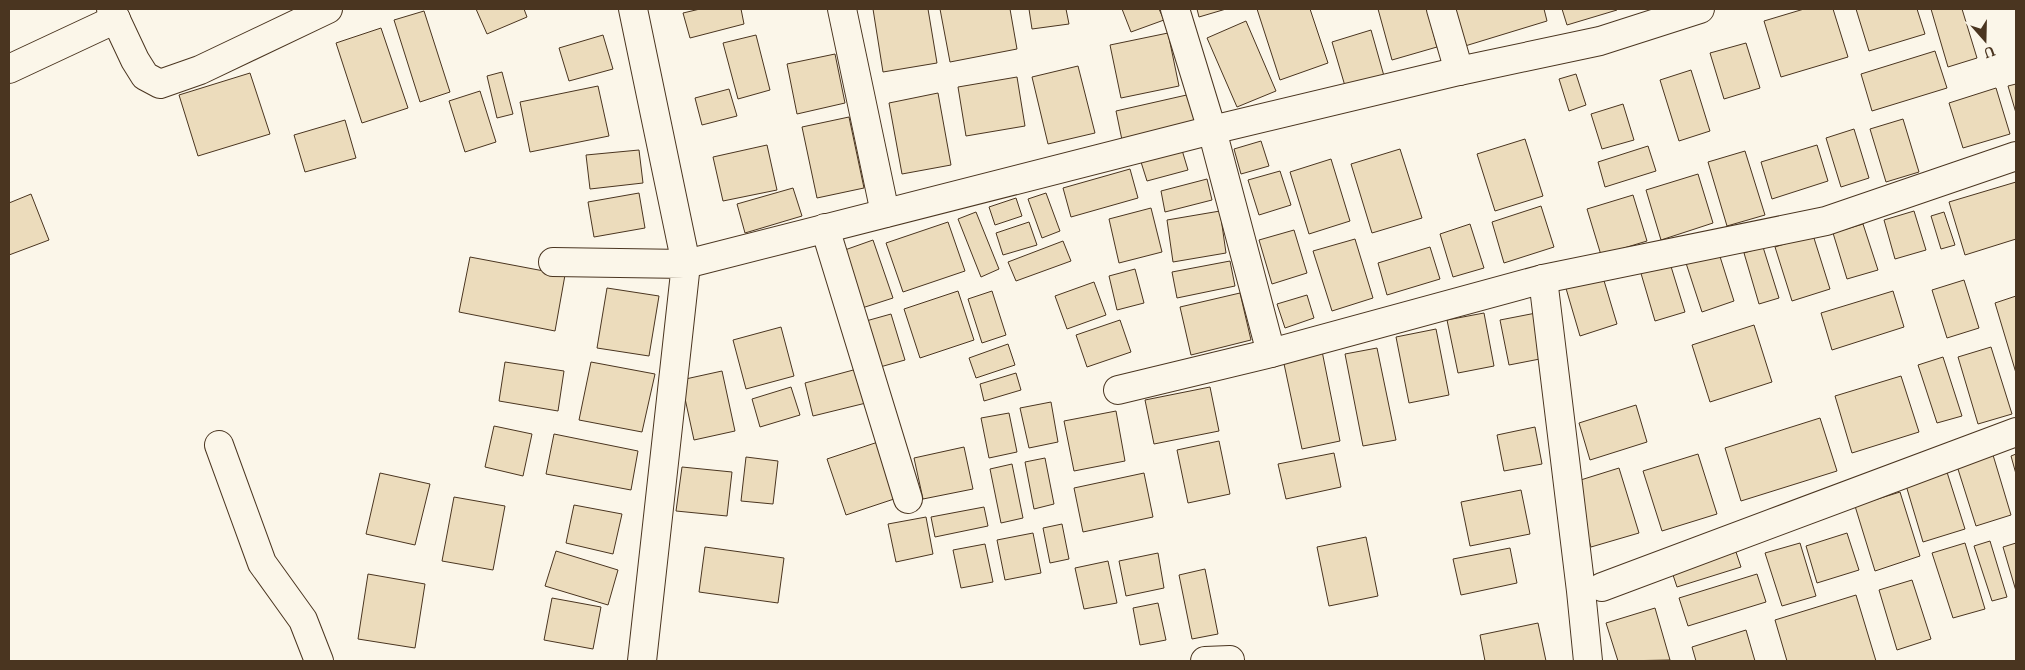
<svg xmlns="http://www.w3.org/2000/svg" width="2025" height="670" font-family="Lora,serif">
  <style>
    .building { fill: #ecdcbc; stroke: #4a3520 }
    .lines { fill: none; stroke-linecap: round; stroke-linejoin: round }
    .street-casing { stroke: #4a3520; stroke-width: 30 }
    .street { stroke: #fbf6e9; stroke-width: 28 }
  </style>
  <rect width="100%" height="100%" fill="#fbf6e9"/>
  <!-- building -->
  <g class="building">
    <path d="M476 9H524L527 17 487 34Z"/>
    <path d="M700 9H741L744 24 690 38 683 13Z"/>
    <path d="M873 9H928L937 63 883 72Z"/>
    <path d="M940 9H1010L1017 49 950 62Z"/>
    <path d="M1029 9H1066L1069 24 1032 29Z"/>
    <path d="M1122 9H1159L1164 20 1131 32Z"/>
    <path d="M1197 9H1226L1199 17Z"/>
    <path d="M1257 9H1310L1328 63 1280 80Z"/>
    <path d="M1378 9H1427L1437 47 1392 60Z"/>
    <path d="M1454 9H1544L1547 21 1465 46Z"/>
    <path d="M1562 9H1616L1617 10 1567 25Z"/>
    <path d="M1804 9H1833L1848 57 1781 77 1764 21Z"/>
    <path d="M1856 9H1917L1925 34 1869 51Z"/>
    <path d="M1931 9H1962L1977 58 1948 67Z"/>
    <path d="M424 11 450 92 420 102 394 20Z"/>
    <path d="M1246 21 1276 91 1237 107 1207 38Z"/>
    <path d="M381 28 408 108 362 123 336 43Z"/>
    <path d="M1371 30 1384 76 1345 86 1332 42Z"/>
    <path d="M1168 33 1179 86 1121 98 1110 45Z"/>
    <path d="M603 35 613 69 569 81 559 48Z"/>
    <path d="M756 35 770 90 738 99 723 43Z"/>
    <path d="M1746 43 1760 88 1724 99 1710 53Z"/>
    <path d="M1935 51 1947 88 1872 111 1861 74Z"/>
    <path d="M835 54 845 103 797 114 787 64Z"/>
    <path d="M1078 66 1095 133 1048 144 1032 77Z"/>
    <path d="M1691 70 1710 131 1679 141 1660 80Z"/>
    <path d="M502 72 513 114 497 118 487 76Z"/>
    <path d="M250 73 270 134 198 156 179 95Z"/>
    <path d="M1576 74 1586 105 1569 111 1559 79Z"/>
    <path d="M1017 77 1025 126 966 136 958 87Z"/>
    <path d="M2016 84V113L2008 86Z"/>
    <path d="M598 86 609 136 530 152 520 102Z"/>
    <path d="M1996 88 2010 134 1963 148 1949 103Z"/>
    <path d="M729 89 737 116 702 125 695 98Z"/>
    <path d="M480 91 496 142 465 152 449 101Z"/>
    <path d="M938 93 951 165 902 174 889 103Z"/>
    <path d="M1191 94 1197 123 1122 140 1116 111Z"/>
    <path d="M1623 104 1634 140 1602 149 1591 114Z"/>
    <path d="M849 117 864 188 817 198 802 127Z"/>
    <path d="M1903 119 1919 172 1886 182 1870 129Z"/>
    <path d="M345 120 356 158 305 172 294 135Z"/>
    <path d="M1854 129 1869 178 1841 187 1826 138Z"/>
    <path d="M1525 139 1543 196 1495 211 1477 154Z"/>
    <path d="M1261 141 1269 166 1241 174 1234 149Z"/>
    <path d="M767 145 777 190 723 201 713 157Z"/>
    <path d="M1817 145 1828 181 1772 199 1761 162Z"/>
    <path d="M1648 146 1656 171 1605 187 1598 162Z"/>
    <path d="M1400 149 1422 218 1372 233 1351 164Z"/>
    <path d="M639 150 643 183 590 189 586 155Z"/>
    <path d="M1182 150 1188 170 1147 181 1141 162Z"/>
    <path d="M1745 151 1765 215 1727 226 1708 162Z"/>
    <path d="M1331 159 1350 221 1309 234 1290 172Z"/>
    <path d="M1130 169 1138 198 1071 217 1063 188Z"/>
    <path d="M1280 171 1291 205 1259 215 1248 180Z"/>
    <path d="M1698 174 1713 223 1661 240 1646 190Z"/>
    <path d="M1207 179 1212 200 1165 212 1161 191Z"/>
    <path d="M2016 182V239L1965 255 1949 202Z"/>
    <path d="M793 188 802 216 745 233 737 204Z"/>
    <path d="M639 193 645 228 594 237 588 202Z"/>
    <path d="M1046 193 1060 231 1042 238 1028 199Z"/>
    <path d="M31 194 49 240 9 255V203Z"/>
    <path d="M1633 195 1647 241 1601 255 1587 209Z"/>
    <path d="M1016 198 1022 216 995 225 989 207Z"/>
    <path d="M1541 206 1554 247 1504 263 1492 222Z"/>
    <path d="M1151 208 1162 252 1119 263 1109 219Z"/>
    <path d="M1220 211 1226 253 1173 262 1167 220Z"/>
    <path d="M1914 211 1926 250 1895 259 1884 220Z"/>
    <path d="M976 212 999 269 981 277 958 219Z"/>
    <path d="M1944 212 1955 245 1941 249 1931 216Z"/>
    <path d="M948 222 965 271 903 292 886 243Z"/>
    <path d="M1029 222 1037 245 1003 255 996 233Z"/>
    <path d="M1470 224 1484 268 1453 277 1440 234Z"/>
    <path d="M1863 224 1878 270 1847 279 1833 233Z"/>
    <path d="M1294 230 1307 273 1272 284 1259 240Z"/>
    <path d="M1813 235 1830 289 1792 301 1775 247Z"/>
    <path d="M1355 239 1373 298 1332 311 1313 251Z"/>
    <path d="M873 240 893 298 862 308 842 251Z"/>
    <path d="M1063 241 1071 261 1016 281 1008 262Z"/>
    <path d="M1430 247 1440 279 1387 295 1378 263Z"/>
    <path d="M1717 247 1734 301 1702 312 1684 257Z"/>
    <path d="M1763 247 1779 298 1759 304 1744 253Z"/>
    <path d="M470 257 565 275 555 331 459 312Z"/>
    <path d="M1669 260 1685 312 1655 321 1640 270Z"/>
    <path d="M1230 261 1235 286 1177 298 1172 272Z"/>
    <path d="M1135 269 1144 303 1117 310 1109 276Z"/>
    <path d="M1602 274 1617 324 1580 336 1565 285Z"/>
    <path d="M1964 280 1979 328 1947 338 1932 290Z"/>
    <path d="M1094 282 1106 315 1067 329 1055 296Z"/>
    <path d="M607 288 659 296 649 356 597 348Z"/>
    <path d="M958 291 974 340 920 358 904 309Z"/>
    <path d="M992 291 1006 335 982 343 968 299Z"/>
    <path d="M1893 291 1904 327 1832 350 1821 313Z"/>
    <path d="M1240 293 1251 340 1191 355 1180 307Z"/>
    <path d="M1307 295 1314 318 1285 328 1277 304Z"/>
    <path d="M2016 296V373L1995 303Z"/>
    <path d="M1484 313 1494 366 1458 373 1447 320Z"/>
    <path d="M1536 313 1545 358 1509 365 1500 320Z"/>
    <path d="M891 314 905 360 880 367 866 321Z"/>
    <path d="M1120 320 1131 352 1087 367 1076 335Z"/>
    <path d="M1754 325 1772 382 1710 402 1692 345Z"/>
    <path d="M781 327 794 376 746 389 733 340Z"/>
    <path d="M1436 329 1449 395 1409 403 1396 337Z"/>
    <path d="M1008 344 1015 365 976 378 969 358Z"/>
    <path d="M1991 347 2012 414 1978 424 1958 357Z"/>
    <path d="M1377 348 1396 440 1363 446 1345 354Z"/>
    <path d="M1322 351 1340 441 1302 449 1283 359Z"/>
    <path d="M1943 357 1962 416 1937 423 1918 365Z"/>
    <path d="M505 362 564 371 558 411 499 401Z"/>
    <path d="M591 362 655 374 642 432 579 420Z"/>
    <path d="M857 369 866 403 813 416 805 383Z"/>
    <path d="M722 371 735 431 694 440 681 380Z"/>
    <path d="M1016 373 1021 390 984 401 980 384Z"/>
    <path d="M1901 376 1919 432 1852 453 1835 396Z"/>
    <path d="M791 387 800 415 760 427 752 399Z"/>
    <path d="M1210 387 1219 431 1154 444 1145 400Z"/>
    <path d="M1051 402 1058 442 1029 448 1020 408Z"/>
    <path d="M1636 405 1647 442 1590 460 1579 423Z"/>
    <path d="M1116 411 1125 461 1074 471 1064 421Z"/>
    <path d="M1009 413 1017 452 989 458 981 418Z"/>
    <path d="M1820 418 1837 471 1741 501 1725 448Z"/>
    <path d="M494 426 532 434 523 476 485 467Z"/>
    <path d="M1535 427 1542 464 1504 471 1497 435Z"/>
    <path d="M554 434 638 451 631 490 546 474Z"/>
    <path d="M1219 441 1230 494 1188 503 1177 450Z"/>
    <path d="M878 442 897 498 846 515 827 459Z"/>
    <path d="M964 447 973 489 923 499 914 458Z"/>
    <path d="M1334 453 1341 487 1286 499 1278 464Z"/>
    <path d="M1698 454 1717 514 1662 531 1643 471Z"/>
    <path d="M2016 454V474L2011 456Z"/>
    <path d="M1993 455 2011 515 1976 526 1957 466Z"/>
    <path d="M746 457 778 461 773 504 741 501Z"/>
    <path d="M1045 458 1054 504 1034 509 1025 462Z"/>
    <path d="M1012 464 1023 518 1001 523 990 469Z"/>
    <path d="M682 467 732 472 727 516 676 511Z"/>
    <path d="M1619 468 1639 533 1591 547 1571 483Z"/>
    <path d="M1946 469 1965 529 1923 542 1905 482Z"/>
    <path d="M380 473 430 484 415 545 366 534Z"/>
    <path d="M1144 473 1153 517 1083 532 1074 488Z"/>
    <path d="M1521 490 1530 534 1470 546 1461 502Z"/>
    <path d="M1900 492 1920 556 1875 571 1855 506Z"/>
    <path d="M454 497 505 506 493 570 442 561Z"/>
    <path d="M574 505 622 514 613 554 566 543Z"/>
    <path d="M984 507 988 526 935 537 931 517Z"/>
    <path d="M926 517 933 554 896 562 888 524Z"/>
    <path d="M1062 524 1069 559 1050 563 1043 528Z"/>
    <path d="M1033 533 1041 573 1005 580 997 540Z"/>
    <path d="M1847 533 1859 570 1817 583 1806 546Z"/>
    <path d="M1366 537 1378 596 1329 606 1317 547Z"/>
    <path d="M1990 541 2007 597 1992 601 1974 546Z"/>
    <path d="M1800 543 1816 596 1782 606 1765 553Z"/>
    <path d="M1965 543 1985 609 1953 618 1932 553Z"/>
    <path d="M2016 543V591L2003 547Z"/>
    <path d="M985 544 993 582 961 588 953 550Z"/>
    <path d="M705 547 784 558 778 603 699 592Z"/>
    <path d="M1510 548 1517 583 1461 595 1453 559Z"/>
    <path d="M556 551 618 570 608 605 545 586Z"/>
    <path d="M1736 552 1741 567 1677 587 1672 572Z"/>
    <path d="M1158 553 1164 588 1126 596 1119 561Z"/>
    <path d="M1108 561 1117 603 1084 609 1075 568Z"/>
    <path d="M1205 569 1218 634 1192 639 1179 575Z"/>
    <path d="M368 574 425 584 415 648 358 639Z"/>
    <path d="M1757 574 1766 602 1688 626 1679 598Z"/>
    <path d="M1912 580 1931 639 1897 650 1879 590Z"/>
    <path d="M1856 595 1876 661H1787L1775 620Z"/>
    <path d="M552 598 601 607 593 649 544 640Z"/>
    <path d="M1158 603 1166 640 1140 645 1133 608Z"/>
    <path d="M1655 608 1670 660 1618 661 1606 623Z"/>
    <path d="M1538 623 1546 661H1485L1480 635Z"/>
    <path d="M1746 630 1755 661H1696L1692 647Z"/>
  </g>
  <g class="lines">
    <defs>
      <g id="street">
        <path d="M111 9 135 60 145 76 160 84 200 70 328 9"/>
        <path d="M633 9 686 264 1212 130 1459 71 1600 41 1700 9"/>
        <path d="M842 9 885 213"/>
        <path d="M1175 9 1212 130 1271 353"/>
        <path d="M1441 9 1459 71"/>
        <path d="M9 69 116 19"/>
        <path d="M825 228 908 499"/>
        <path d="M553 262 686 264 642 661"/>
        <path d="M1543 279 1581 591 1588 661"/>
        <path d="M1118 390 1271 353 1543 279 1826 221 2016 156"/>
        <path d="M219 445 262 563 303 620 319 661"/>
        <path d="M1602 587 2016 432"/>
        <path d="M1205 661 1230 660"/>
      </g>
    </defs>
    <!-- street casing -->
    <use href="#street" class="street-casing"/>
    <!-- street -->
    <use href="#street" class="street"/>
  </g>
  <!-- border -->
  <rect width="2025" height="670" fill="none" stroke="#4a3520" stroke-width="20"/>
  <!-- north arrow -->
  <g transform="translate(1985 40) rotate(160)" stroke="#fbf6e9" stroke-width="4" paint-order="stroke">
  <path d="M0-4L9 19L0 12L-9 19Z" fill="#4a3520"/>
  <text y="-8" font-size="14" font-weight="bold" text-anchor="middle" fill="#4a3520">U</text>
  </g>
</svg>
